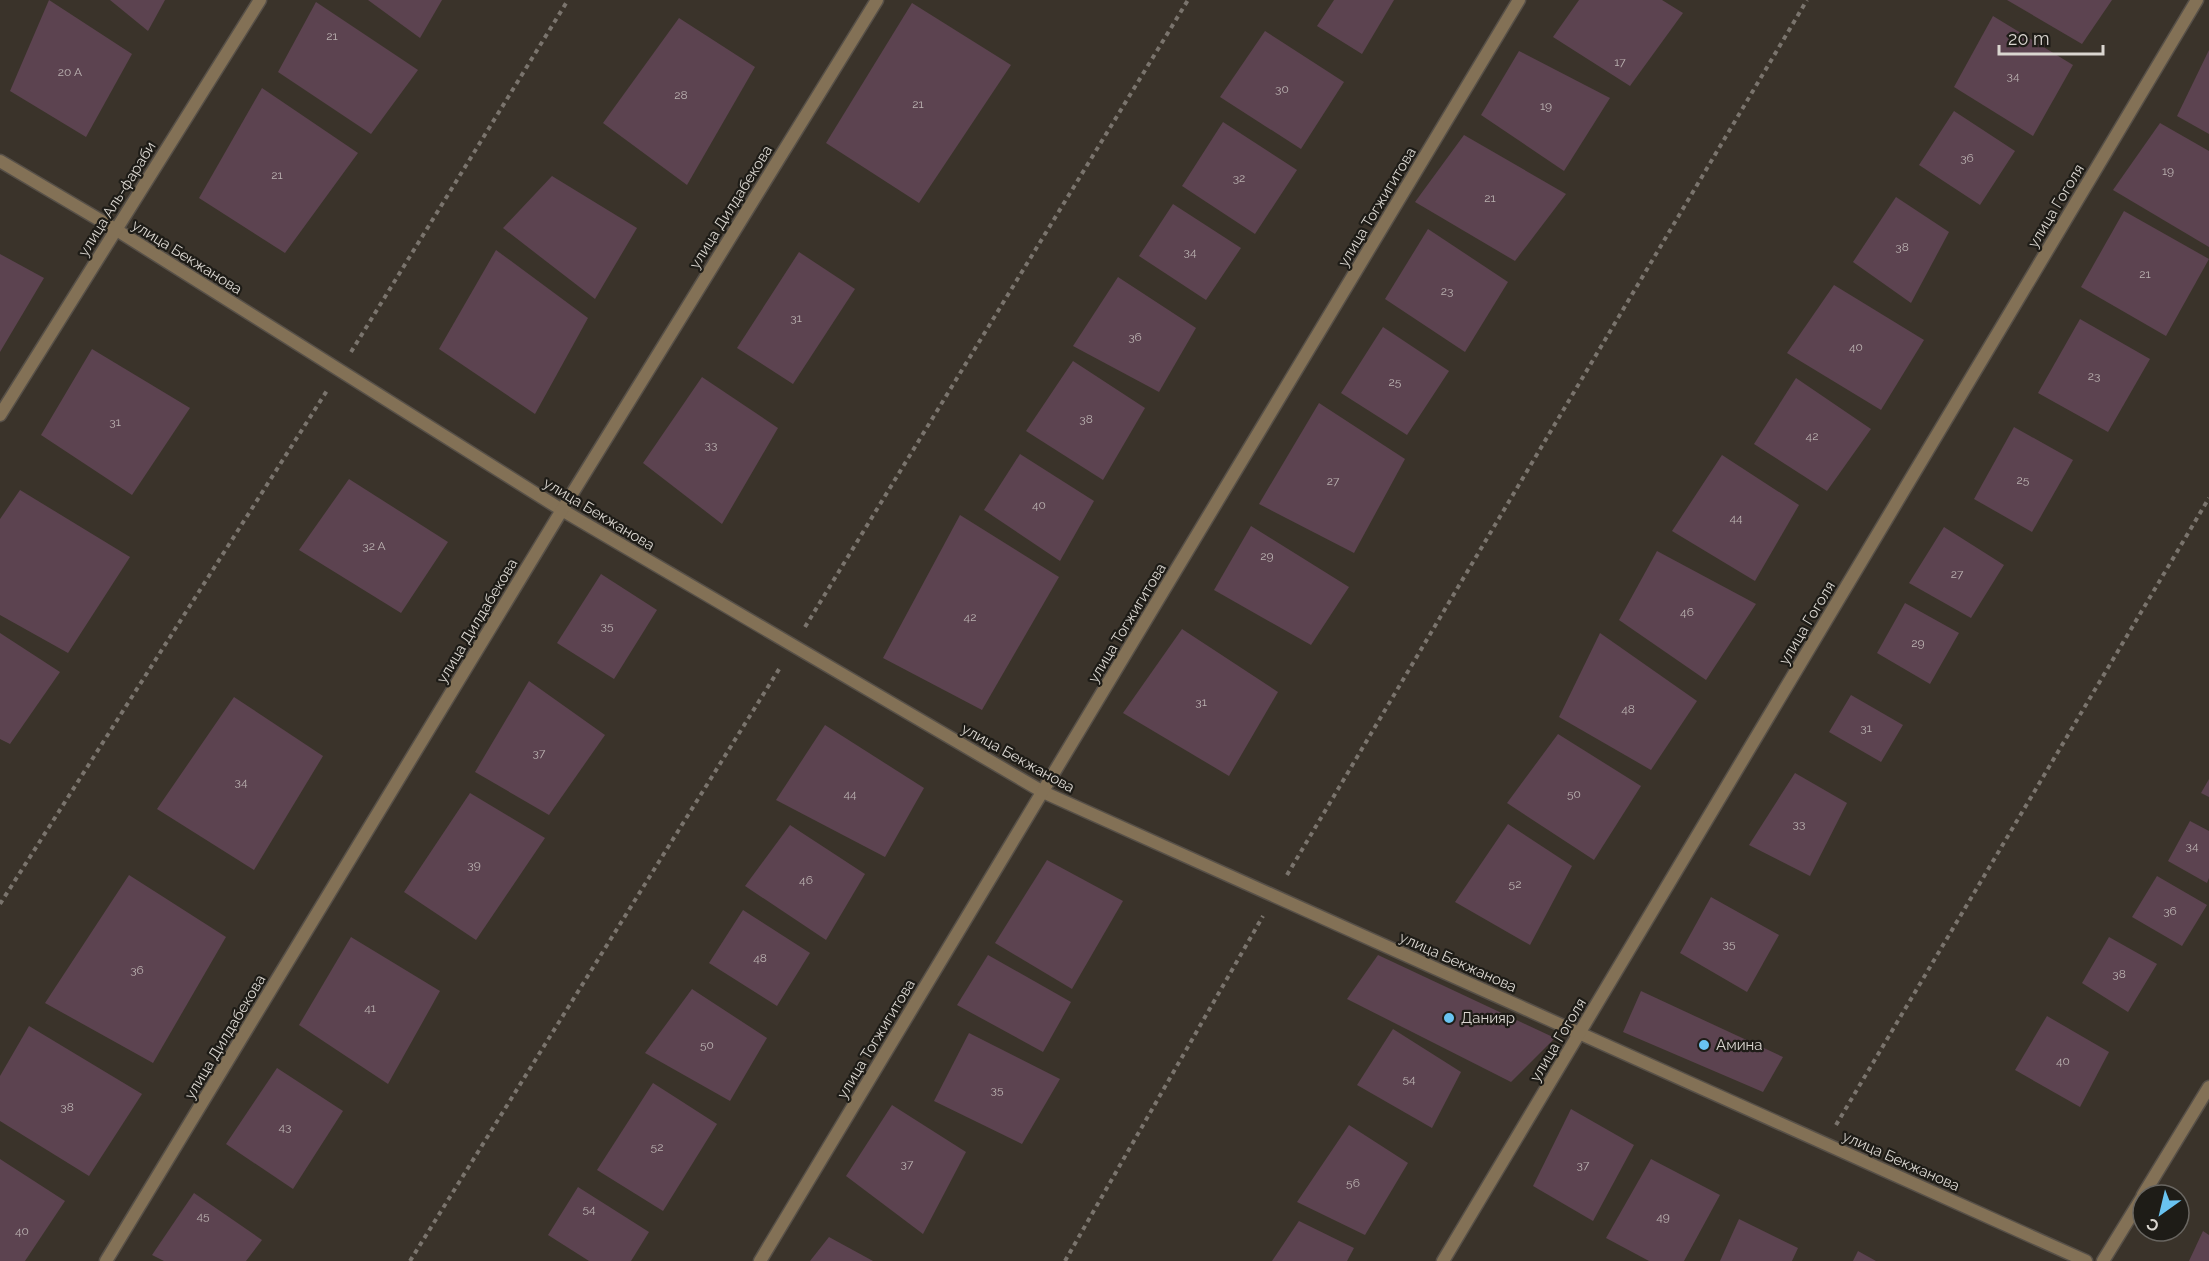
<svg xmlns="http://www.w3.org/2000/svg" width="2209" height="1261" font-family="Raleway,sans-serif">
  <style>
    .building { fill: #5c4350 }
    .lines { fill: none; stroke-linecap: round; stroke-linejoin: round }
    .street-casing { stroke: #575048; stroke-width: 15 }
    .path { stroke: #7a746d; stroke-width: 4; stroke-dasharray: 4.5 4.5; stroke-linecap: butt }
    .street { stroke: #837156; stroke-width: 12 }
    .poi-dot { fill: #69c3f1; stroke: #1e1c17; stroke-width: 2 }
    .labels { text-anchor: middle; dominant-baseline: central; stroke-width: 4.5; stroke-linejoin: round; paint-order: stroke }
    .number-label { font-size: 12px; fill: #bab1b0 }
    .street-label { font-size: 15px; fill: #dad6d0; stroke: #1e1c17 }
    .poi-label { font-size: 15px; fill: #dad6d0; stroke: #1e1c17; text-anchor: start }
  </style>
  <rect width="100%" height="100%" fill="#3a332a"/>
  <!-- building -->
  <g class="building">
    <path d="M49 0 132 54 86 137 10 91Z"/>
    <path d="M110 0H165L148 31Z"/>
    <path d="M368 0H442L420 38Z"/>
    <path d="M1334 0H1394L1362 54 1317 26Z"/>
    <path d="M1579 0H1662L1683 13 1630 86 1553 37Z"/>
    <path d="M2007 0H2112L2082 44Z"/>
    <path d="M316 2 418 70 371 134 278 72Z"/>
    <path d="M912 3 1011 65 919 203 826 143Z"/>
    <path d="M1993 16 2073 65 2033 136 1954 87Z"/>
    <path d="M679 18 755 67 687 185 603 123Z"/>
    <path d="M1265 31 1344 82 1301 149 1220 97Z"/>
    <path d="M2209 50V134L2177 116Z"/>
    <path d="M1519 51 1610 98 1564 171 1481 115Z"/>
    <path d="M262 88 358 153 285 253 199 198Z"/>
    <path d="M1954 111 2015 151 1980 205 1919 165Z"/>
    <path d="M1223 122 1297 170 1255 234 1182 186Z"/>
    <path d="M2160 123 2209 151V247L2113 190Z"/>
    <path d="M1464 135 1566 194 1515 261 1415 202Z"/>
    <path d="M552 176 637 228 595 299 503 228Z"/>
    <path d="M1896 197 1949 232 1911 303 1853 262Z"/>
    <path d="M1173 204 1241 248 1206 300 1139 256Z"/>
    <path d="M2124 211 2209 259 2166 336 2081 287Z"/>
    <path d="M1428 229 1508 282 1465 352 1385 299Z"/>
    <path d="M496 250 588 318 535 414 439 349Z"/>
    <path d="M799 252 855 289 793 384 737 348Z"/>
    <path d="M0 254 44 278 0 352Z"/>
    <path d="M1118 277 1196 328 1159 392 1073 346Z"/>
    <path d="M1834 285 1924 340 1881 410 1787 353Z"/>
    <path d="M2080 319 2150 359 2108 432 2038 393Z"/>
    <path d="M1383 327 1449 371 1407 435 1341 393Z"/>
    <path d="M92 349 190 408 132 495 41 435Z"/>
    <path d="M1073 361 1145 408 1103 480 1026 431Z"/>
    <path d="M702 377 778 428 722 524 643 463Z"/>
    <path d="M1796 378 1871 429 1827 491 1754 444Z"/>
    <path d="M1319 403 1405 459 1354 553 1259 504Z"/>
    <path d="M2014 427 2073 460 2032 532 1974 499Z"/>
    <path d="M1020 454 1094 501 1060 561 984 510Z"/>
    <path d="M1722 455 1799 505 1755 581 1672 531Z"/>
    <path d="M349 479 448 542 401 613 299 550Z"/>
    <path d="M20 490 130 557 68 653 0 615V519Z"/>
    <path d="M960 515 1059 577 982 710 883 658Z"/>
    <path d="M1251 526 1349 587 1311 645 1214 590Z"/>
    <path d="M1944 527 2004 565 1971 618 1909 583Z"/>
    <path d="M1657 551 1756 604 1706 680 1619 620Z"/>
    <path d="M601 574 657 610 614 679 557 643Z"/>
    <path d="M1905 603 1959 633 1930 684 1877 653Z"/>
    <path d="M1182 629 1278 692 1229 776 1123 713Z"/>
    <path d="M0 633 60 672 10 744 0 739Z"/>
    <path d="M1600 633 1697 701 1651 770 1559 717Z"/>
    <path d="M529 681 605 735 549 815 475 772Z"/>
    <path d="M1851 695 1903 725 1881 762 1829 732Z"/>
    <path d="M234 697 323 756 254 870 157 809Z"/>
    <path d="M825 725 924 788 885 857 776 800Z"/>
    <path d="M1558 734 1641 786 1594 860 1507 803Z"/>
    <path d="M1795 773 1847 803 1810 876 1749 845Z"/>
    <path d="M2209 779V797L2201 793Z"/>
    <path d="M470 793 545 838 476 940 404 892Z"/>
    <path d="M2190 821 2209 831V878L2207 883 2168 861Z"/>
    <path d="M1508 824 1572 866 1530 945 1455 902Z"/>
    <path d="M790 825 865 874 826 940 745 886Z"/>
    <path d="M1047 860 1123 901 1072 989 995 943Z"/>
    <path d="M129 875 226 937 153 1063 45 1003Z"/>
    <path d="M2157 876 2207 905 2182 946 2132 917Z"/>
    <path d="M1711 897 1779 935 1747 992 1680 953Z"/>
    <path d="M743 910 810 953 777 1006 709 963Z"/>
    <path d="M351 937 440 991 388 1084 299 1025Z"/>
    <path d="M2109 937 2157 964 2128 1012 2082 983Z"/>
    <path d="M988 955 1071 1002 1043 1052 957 1005Z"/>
    <path d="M1378 955 1555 1038 1511 1082 1347 999Z"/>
    <path d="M692 989 767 1038 730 1101 645 1053Z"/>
    <path d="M1641 991 1783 1057 1763 1092 1623 1032Z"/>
    <path d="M2047 1016 2109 1052 2080 1107 2015 1070Z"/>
    <path d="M29 1026 142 1094 89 1176 0 1121V1076Z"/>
    <path d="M1393 1029 1461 1072 1432 1128 1357 1085Z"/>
    <path d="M969 1033 1060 1079 1022 1144 934 1101Z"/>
    <path d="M277 1068 343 1111 293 1189 226 1144Z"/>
    <path d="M653 1083 717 1124 663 1211 597 1170Z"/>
    <path d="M892 1105 966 1152 923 1234 846 1176Z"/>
    <path d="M1571 1109 1634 1145 1593 1221 1533 1186Z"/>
    <path d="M1349 1125 1408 1163 1365 1235 1297 1202Z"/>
    <path d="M0 1159 65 1201 25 1261H0Z"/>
    <path d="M1651 1159 1720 1195 1684 1261H1649L1606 1238Z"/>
    <path d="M578 1187 649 1232 631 1261H589L548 1235Z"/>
    <path d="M194 1193 262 1240 246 1261H164L152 1255Z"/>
    <path d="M1739 1219 1798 1248 1792 1261H1720Z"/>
    <path d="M1299 1221 1354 1248 1347 1261H1272Z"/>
    <path d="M2203 1231 2209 1235V1261H2189Z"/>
    <path d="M829 1237 873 1261H810Z"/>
    <path d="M1858 1251 1876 1261H1853Z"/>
  </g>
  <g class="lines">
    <defs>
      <g id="street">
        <path d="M0 161 115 229 562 510 1043 792 2086 1261"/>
        <path d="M0 415 260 0"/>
        <path d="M2143 1195 2209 1087"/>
        <path d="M106 1261 562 510 877 0"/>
        <path d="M760 1261 1519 0"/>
        <path d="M1443 1261 2197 0"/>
        <path d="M2103 1261 2143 1196"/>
      </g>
    </defs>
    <!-- street casing -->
    <use href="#street" class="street-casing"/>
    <!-- path -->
    <g class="path">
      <path d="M351 352 568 0"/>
      <path d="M805 627 1188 0"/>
      <path d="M1287 875 1807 0"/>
      <path d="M0 904 328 389"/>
      <path d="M1836 1125 2209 498"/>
      <path d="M410 1261 781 666"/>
      <path d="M1065 1261 1263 916"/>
    </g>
    <!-- street -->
    <use href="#street" class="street"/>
  </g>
  <!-- markers -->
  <g class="poi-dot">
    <circle cx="1449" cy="1018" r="6"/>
    <circle cx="1704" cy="1045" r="6"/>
  </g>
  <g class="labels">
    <!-- number labels -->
    <g class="number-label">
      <text x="332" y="36">21</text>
      <text x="1620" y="62">17</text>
      <text x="70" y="72">20 А</text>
      <text x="2013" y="76">34</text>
      <text x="1282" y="89">30</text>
      <text x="681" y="95">28</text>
      <text x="918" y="104">21</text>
      <text x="1546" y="106">19</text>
      <text x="1967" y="158">36</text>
      <text x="2168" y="171">19</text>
      <text x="277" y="175">21</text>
      <text x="1239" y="178">32</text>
      <text x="1490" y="198">21</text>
      <text x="1902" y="247">38</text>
      <text x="1190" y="252">34</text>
      <text x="2145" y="274">21</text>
      <text x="1447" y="291">23</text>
      <text x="796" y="318">31</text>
      <text x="1135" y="337">36</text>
      <text x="1856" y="347">40</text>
      <text x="2094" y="376">23</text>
      <text x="1395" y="382">25</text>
      <text x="1086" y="419">38</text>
      <text x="115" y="422">31</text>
      <text x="1812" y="436">42</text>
      <text x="711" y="445">33</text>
      <text x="2023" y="480">25</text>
      <text x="1333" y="481">27</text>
      <text x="1039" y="505">40</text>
      <text x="1736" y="518">44</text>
      <text x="374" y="546">32 А</text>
      <text x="1267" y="556">29</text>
      <text x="1957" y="574">27</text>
      <text x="1687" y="612">46</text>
      <text x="970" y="617">42</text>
      <text x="607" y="626">35</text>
      <text x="1918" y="643">29</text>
      <text x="1201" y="702">31</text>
      <text x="1628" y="709">48</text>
      <text x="1866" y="728">31</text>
      <text x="539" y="753">37</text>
      <text x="241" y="782">34</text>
      <text x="850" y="794">44</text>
      <text x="1574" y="794">50</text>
      <text x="1799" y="824">33</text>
      <text x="2192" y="846">34</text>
      <text x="474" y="865">39</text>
      <text x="806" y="880">46</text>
      <text x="1515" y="884">52</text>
      <text x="2170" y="911">36</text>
      <text x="1729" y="944">35</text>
      <text x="760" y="958">48</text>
      <text x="137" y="970">36</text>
      <text x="2119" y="974">38</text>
      <text x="370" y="1008">41</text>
      <text x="707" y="1045">50</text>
      <text x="2063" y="1061">40</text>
      <text x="1409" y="1079">54</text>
      <text x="997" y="1090">35</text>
      <text x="67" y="1107">38</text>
      <text x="285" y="1127">43</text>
      <text x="657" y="1147">52</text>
      <text x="907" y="1164">37</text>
      <text x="1583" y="1165">37</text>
      <text x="1353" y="1183">56</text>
      <text x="589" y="1209">54</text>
      <text x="203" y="1216">45</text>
      <text x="1663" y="1217">49</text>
      <text x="22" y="1231">40</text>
    </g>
    <!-- street labels -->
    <g class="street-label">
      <text transform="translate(117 199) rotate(-58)">улица Аль-фараби</text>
      <text transform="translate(2056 206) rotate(-59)">улица Гоголя</text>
      <text transform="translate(731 207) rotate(-58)">улица Дилдабекова</text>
      <text transform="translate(1377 207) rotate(-59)">улица Тогжигитова</text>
      <text transform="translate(187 257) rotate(32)">улица Бекжанова</text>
      <text transform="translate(599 514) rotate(31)">улица Бекжанова</text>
      <text transform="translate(477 621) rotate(-59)">улица Дилдабекова</text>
      <text transform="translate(1127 623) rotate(-59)">улица Тогжигитова</text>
      <text transform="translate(1807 623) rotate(-59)">улица Гоголя</text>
      <text transform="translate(1018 758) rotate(29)">улица Бекжанова</text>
      <text transform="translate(1458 962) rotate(24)">улица Бекжанова</text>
      <text transform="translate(225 1037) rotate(-59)">улица Дилдабекова</text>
      <text transform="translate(876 1039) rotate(-59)">улица Тогжигитова</text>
      <text transform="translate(1558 1040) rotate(-59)">улица Гоголя</text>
      <text transform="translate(1901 1161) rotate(24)">улица Бекжанова</text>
    </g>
    <!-- poi labels -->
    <g class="poi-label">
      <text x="1461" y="1018">Данияр</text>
      <text x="1716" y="1045">Амина</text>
    </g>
  </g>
  <!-- north arrow -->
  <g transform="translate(2161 1213) rotate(214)"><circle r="28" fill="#1e1c17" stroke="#696661" stroke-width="1.5"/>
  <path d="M0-4.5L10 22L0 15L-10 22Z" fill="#69c3f1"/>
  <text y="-9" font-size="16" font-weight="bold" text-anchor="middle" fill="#dad6d0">С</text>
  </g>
  <!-- scale -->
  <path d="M1999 45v9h104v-9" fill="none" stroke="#dad6d0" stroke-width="3"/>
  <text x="2008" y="45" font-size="18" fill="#dad6d0" stroke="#1e1c17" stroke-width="4.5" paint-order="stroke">20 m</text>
</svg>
